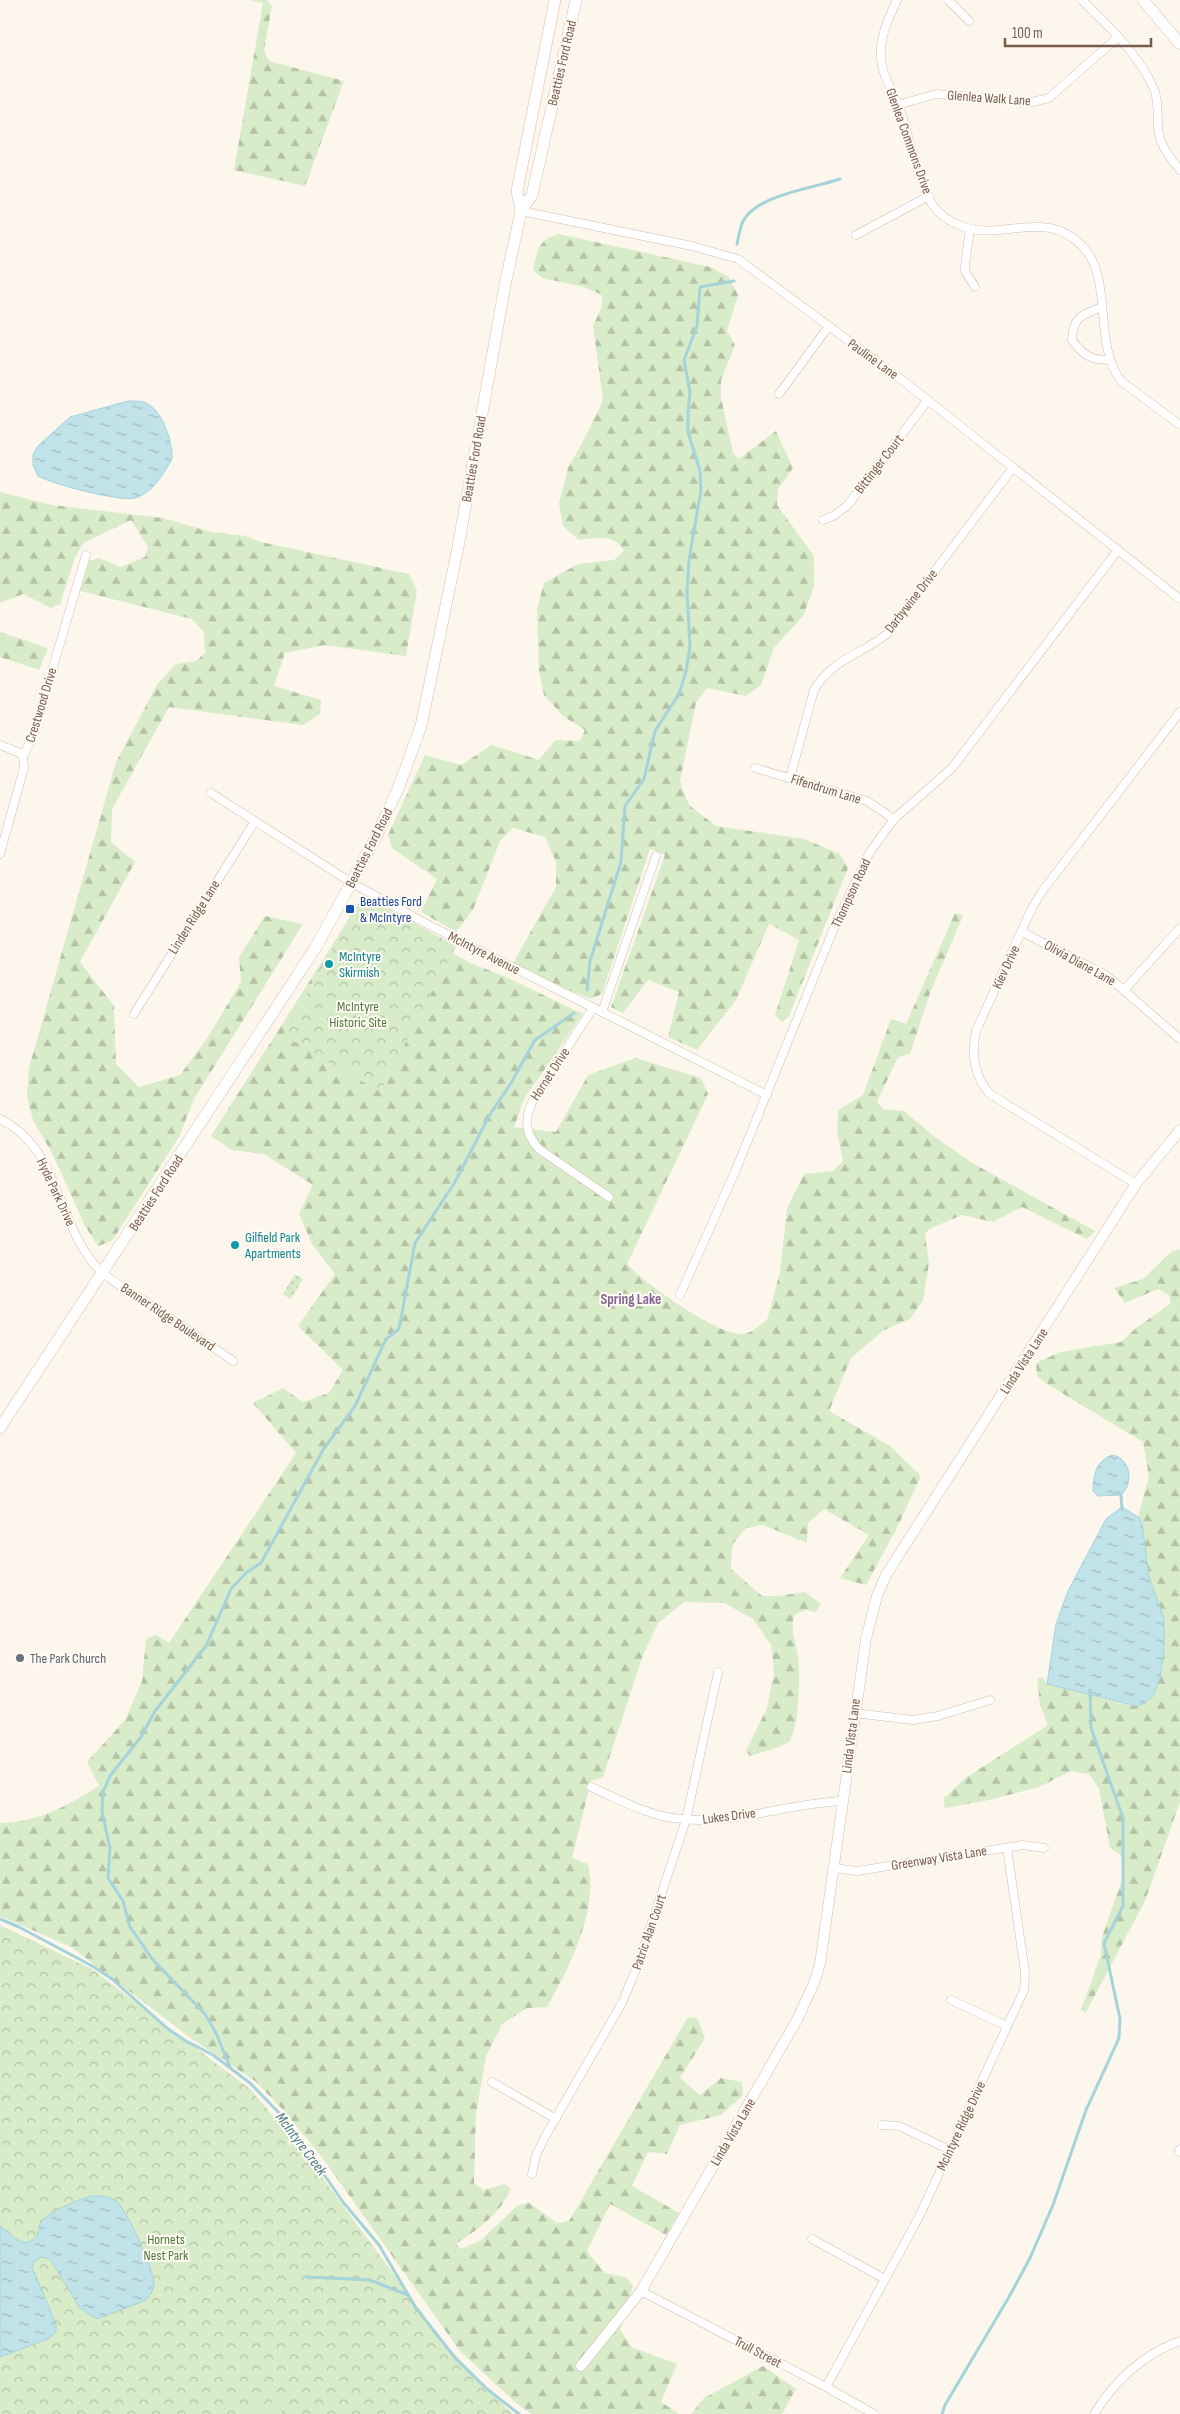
<svg xmlns="http://www.w3.org/2000/svg" width="1180" height="2414" font-family="'Sofia Sans Condensed',sans-serif">
  <style>
    .forest { fill: url(#forest-firs) }
    .park { fill: url(#park-crowns) }
    .garden { fill: url(#garden-dots) }
    .pitch { fill: #d8ecc9 }
    .water { fill: url(#water-ripples); stroke: #a5d3da }
    .lines { fill: none; stroke-linecap: round; stroke-linejoin: round }
    .stream { stroke: #a5d3da; stroke-width: 3 }
    .minor-casing { stroke: #d1beb0; stroke-width: 9 }
    .tertiary-casing { stroke: #d1beb0; stroke-width: 11 }
    .secondary-casing { stroke: #d6c0b0; stroke-width: 12 }
    .minor { stroke: #fff; stroke-width: 8 }
    .tertiary { stroke: #fff; stroke-width: 10 }
    .secondary { stroke: #fff; stroke-width: 11 }
    .transit-dot { fill: #1a4fb4; stroke: #fffaf3; stroke-width: 2 }
    .culture-dot { fill: #0f9aa8; stroke: #fffaf3; stroke-width: 2 }
    .worship-dot { fill: #6b7280; stroke: #fffaf3; stroke-width: 2 }
    .labels { text-anchor: middle; dominant-baseline: central; stroke-width: 4; stroke-linejoin: round; paint-order: stroke }
    .street-label { font-size: 14px; fill: #7a5c4d; stroke: #fffaf3 }
    .transit-label { font-size: 14px; fill: #164399; stroke: #fffaf3; text-anchor: start }
    .culture-label { font-size: 14px; fill: #0d838f; stroke: #fffaf3; text-anchor: start }
    .park-label { font-size: 14px; fill: #537a41; stroke: #fffaf3 }
    .worship-label { font-size: 14px; fill: #5b616d; stroke: #fffaf3; text-anchor: start }
    .neighbourhood-label { font-size: 15px; font-weight: bold; fill: #846695; stroke: #fffaf3 }
    .water-label { font-size: 15px; font-style: italic; fill: #437c86; stroke: #fffaf3 }
  </style>
  <defs>
    <pattern id="forest-firs" width="22" height="20" patternUnits="userSpaceOnUse" patternTransform="scale(1.25)"><rect width="22" height="20" fill="#d8ecc9"/><path d="M5 1l3.5 6h-7zM16 11l3.5 6h-7z" fill="#b4c2a5"/></pattern>
    <pattern id="park-crowns" width="20" height="18" patternUnits="userSpaceOnUse" patternTransform="scale(1.25)"><rect width="20" height="18" fill="#d8ecc9"/><path d="M2 6a3 3 0 1 1 6 0M12 15a3 3 0 1 1 6 0" fill="none" stroke="#b4c2a5"/></pattern>
    <pattern id="garden-dots" width="8" height="8" patternUnits="userSpaceOnUse" patternTransform="scale(1.25)"><rect width="8" height="8" fill="#d8ecc9"/><path d="M2 2h.1M6 6h.1" fill="none" stroke="#b4c2a5" stroke-width="1.8" stroke-linecap="round"/></pattern>
    <pattern id="water-ripples" width="26" height="14" patternUnits="userSpaceOnUse" patternTransform="scale(1.25)"><rect width="26" height="14" fill="#bfe3e8"/><path d="M2 4q2-2 4 0t4 0M15 11q2-2 4 0t4 0" fill="none" stroke="#a0bbbe"/></pattern>
  </defs>
  <rect width="100%" height="100%" fill="#fdf6ec"/>
  <!-- forest -->
  <g class="forest">
    <path d="M250 0H267L272 6 264 50 269 61 344 81 305 186 234 170 263 3Z"/>
    <path d="M559 234 710 267 728 276 738 295 727 331 735 345 721 380V398L733 453 739 459 776 431 793 468 778 489 777 505 814 556V587L803 616 774 648 761 685 746 696 707 688 696 703 680 781 689 805 716 826 804 839 840 854 848 868 789 1016 782 1022 775 1015 799 940 769 924 736 1000 697 1050 668 1037 679 992 648 980 623 1013 611 1007 665 855 650 849 602 994 591 999 563 988 513 963 556 887V862L545 837 513 828 500 841 473 910 456 932 421 912 437 879 392 848 388 835 425 755 461 765 492 745 539 760 555 740 580 741 585 730 563 716 544 695 539 671 537 609 544 583 578 564 614 560 624 551C614 533 596 538 579 540L563 526 559 503 568 468 587 434 603 400 593 326 602 306V295L584 287 542 278 533 270C538 250 537 240 559 234Z"/>
    <path d="M0 492 52 505 163 518 211 532 246 536 261 542 409 574 417 591 406 656 324 645 285 653 274 686 321 700 320 714 303 725 169 707 112 809 111 842 135 862 80 962 114 1006 116 1064 139 1087 180 1075 208 1037 241 982 239 957 265 916 303 924 194 1099 179 1137 112 1241 98 1246 85 1226 53 1155 33 1120 27 1096 29 1068 116 762 158 683 176 664 196 661 205 653 204 632 192 619 80 591 89 561 99 558 121 567 145 557 148 547 131 520 84 543 75 557 60 604 51 608 23 594 0 603Z"/>
    <path d="M0 632 48 648 39 670 0 657Z"/>
    <path d="M354 911 454 951 453 953 470 963 504 976 583 1014 524 1099 514 1127 556 1132 588 1075 635 1058 701 1078 708 1094 627 1264C646 1284 717 1336 744 1334 751 1333 761 1324 767 1320L780 1272 787 1209 804 1174 833 1171 843 1161 837 1131 838 1110 863 1095 891 1019 906 1024 955 913 963 916 930 993 910 1054 898 1057 877 1102 883 1109 904 1111 936 1138 974 1164 1095 1231 1087 1239 1022 1207 993 1222 962 1215 929 1229 925 1235 929 1263 923 1300 910 1319 884 1330 851 1358 829 1411 890 1446 921 1476 898 1526 866 1585 840 1578 869 1535 824 1509 808 1523 807 1543 763 1525 746 1528 732 1545 731 1569 762 1596H779L805 1592 821 1604 816 1612 806 1610 794 1615C790 1631 796 1641 798 1657 800 1672 800 1735 787 1743 777 1749 761 1752 750 1756L746 1751 767 1708 774 1673 771 1645 753 1619 724 1603 684 1602 658 1623 643 1655 603 1777 591 1781 572 1858 588 1864C599 1910 569 1968 547 2007L527 2008 502 2024 486 2056 476 2114 474 2183 483 2190 505 2184 511 2189C500 2214 478 2229 456 2244L461 2249 481 2240 518 2205 529 2203 557 2223 569 2221 688 2017 697 2018 705 2038 680 2078 700 2095 721 2078 742 2082 743 2095 721 2115 680 2125 667 2154 648 2152 632 2186 679 2213 666 2235 610 2204 587 2251 605 2273 626 2277 633 2286 620 2329 631 2347 677 2364 661 2402 679 2414H531L516 2403 460 2351 321 2156 284 2111 255 2081 192 2039 71 1947 0 1916V1823C39 1822 67 1806 99 1786L87 1762 125 1720 142 1681 146 1639 156 1635 169 1643 296 1453 253 1403 283 1388 303 1402 329 1393 343 1370 298 1326 335 1274 312 1244 299 1214 313 1185 264 1154 232 1150 211 1136Z"/>
    <path d="M1180 1249V1802L1145 1901 1086 2012 1081 2010 1101 1955 1102 1937 1125 1871 1120 1854 1110 1848 1099 1789 1089 1774 1071 1771 1039 1787 989 1800 945 1808 943 1799 964 1779 1048 1725 1040 1705 1037 1679 1042 1677 1047 1684 1133 1706 1160 1678 1164 1651V1619L1149 1577 1142 1523 1138 1517 1149 1476 1143 1442 1047 1384 1037 1376 1036 1363 1060 1352 1121 1342 1136 1328 1170 1304V1296L1158 1289 1125 1303 1114 1288 1143 1279 1171 1252Z"/>
    <path d="M763 2366 796 2389 782 2414H691L704 2398Z"/>
  </g>
  <!-- park -->
  <g class="park">
    <path d="M363 895 456 946 380 1092 283 1035Z"/>
    <path d="M0 1925 92 1969 250 2089 300 2147 445 2344 513 2414H0Z"/>
  </g>
  <!-- garden -->
  <path class="garden" d="M295 1274 303 1279 291 1299 283 1294Z"/>
  <!-- pitch -->
  <path class="pitch" d="M277 2400 283 2414H251L250 2412Z"/>
  <!-- water -->
  <g class="water">
    <path d="M128 401C133 401 139 401 144 402 162 408 173 442 172 459 163 474 153 493 135 498 120 502 52 484 38 476L33 465V454L38 446 70 417Z"/>
    <path d="M1112 1455C1131 1458 1134 1483 1121 1495L1098 1496 1093 1491C1093 1475 1096 1461 1112 1455Z"/>
    <path d="M1122 1507 1138 1517 1142 1523 1149 1577 1164 1619V1651L1160 1678 1153 1696 1145 1703 1137 1706 1047 1684 1056 1624 1068 1591 1106 1519Z"/>
    <path d="M93 2196C101 2196 109 2196 116 2201 127 2209 153 2269 154 2283 154 2290 150 2295 146 2300L97 2319 80 2308 50 2259 41 2257 34 2262 32 2267 56 2324V2332L48 2339 0 2357V2226C12 2234 24 2252 37 2236 39 2231 38 2226 42 2221 50 2211 81 2198 93 2196Z"/>
  </g>
  <g class="lines">
    <!-- stream -->
    <g class="stream">
      <path d="M737 244C739 236 740 224 745 218 762 194 814 188 840 179"/>
      <path d="M587 990 590 961 621 862 625 806 644 779 655 731 679 694 686 672 690 646 687 592 689 560 701 490 700 471 688 432V413L690 392 684 360 697 326 700 287 734 281"/>
      <path d="M1118 1492 1121 1495 1122 1510"/>
      <path d="M0 1919 19 1927 94 1967 112 1979 168 2029 186 2041 213 2055 250 2083 287 2121 343 2202 379 2245 416 2308 456 2359 487 2389 519 2414"/>
      <path d="M230 2067 216 2033 205 2014 153 1960 130 1927 123 1901 108 1878 110 1848 102 1812 103 1792 110 1776 141 1737 155 1711 206 1646 231 1589 246 1573 261 1563 323 1450 355 1406 386 1339 399 1329 415 1243 455 1182 489 1116 511 1083 535 1040 574 1013"/>
      <path d="M307 2277 370 2280 408 2295"/>
      <path d="M942 2414 945 2405 1009 2297 1030 2258 1053 2205 1086 2110 1119 2038 1120 2019 1104 1943 1123 1906V1818L1091 1728 1090 1690"/>
    </g>
    <defs>
      <g id="minor">
        <path d="M897 0C889 17 879 38 881 58 882 76 893 90 899 107 909 134 918 182 932 204 939 214 948 221 959 225 1000 244 1045 205 1084 248 1113 280 1093 344 1121 381L1180 425"/>
        <path d="M948 0 969 21"/>
        <path d="M1082 0C1108 25 1139 55 1154 89 1160 103 1156 119 1159 134 1162 148 1171 159 1180 170"/>
        <path d="M898 105 936 94 1032 102 1049 98 1118 37"/>
        <path d="M521 211 692 246 738 259 902 380 1180 599"/>
        <path d="M970 229 965 265V271L975 287"/>
        <path d="M856 235 929 196"/>
        <path d="M1102 307C1081 315 1073 317 1072 340 1083 355 1090 360 1109 360"/>
        <path d="M779 394 829 326"/>
        <path d="M823 520 833 516 847 506 928 400"/>
        <path d="M0 745 20 753 23 757"/>
        <path d="M755 768 867 801 894 819"/>
        <path d="M790 778 814 690C831 660 862 654 887 634L1012 469"/>
        <path d="M211 793 352 883 425 923 767 1095"/>
        <path d="M0 854 24 768 23 757 33 735 86 555"/>
        <path d="M1022 932 1106 975 1180 1039"/>
        <path d="M1125 989 1180 928"/>
        <path d="M593 1008 533 1100C524 1119 525 1134 539 1149L609 1197"/>
        <path d="M602 1012 656 856"/>
        <path d="M134 1014 255 821"/>
        <path d="M0 1119C57 1146 57 1218 93 1263 107 1279 127 1290 145 1301 174 1321 204 1341 233 1361"/>
        <path d="M1136 1184 990 1094C974 1076 971 1054 976 1031L1032 908 1043 890 1180 712"/>
        <path d="M680 1295 735 1172 836 923 870 852 894 819 952 768 1118 550"/>
        <path d="M854 1713 913 1720 938 1716 990 1700"/>
        <path d="M591 1787C617 1798 644 1814 673 1818 730 1827 786 1803 843 1801"/>
        <path d="M834 1868 857 1871 1023 1845 1044 1848"/>
        <path d="M951 2000 1007 2026"/>
        <path d="M492 2082 556 2119"/>
        <path d="M882 2125 899 2126 950 2150"/>
        <path d="M1179 2152 1180 2149"/>
        <path d="M532 2174 536 2155 546 2135 622 2003 637 1967 686 1820 718 1672"/>
        <path d="M812 2239 885 2279"/>
        <path d="M641 2291 826 2387 874 2414"/>
        <path d="M826 2387 919 2217 1024 1990 1025 1972 1007 1848"/>
        <path d="M1094 2414C1114 2382 1144 2353 1180 2341"/>
      </g>
      <path id="tertiary" d="M581 2366 641 2291 798 2018 814 1983 820 1964 866 1639 877 1596 886 1575 1136 1184 1180 1130"/>
      <g id="secondary">
        <path d="M1143 0 1180 44"/>
        <path d="M521 211 517 191 555 0"/>
        <path d="M0 1428 316 947 377 835 398 789 421 726 458 547 506 280 521 211 532 195 576 0"/>
      </g>
    </defs>
    <!-- minor casing -->
    <use href="#minor" class="minor-casing"/>
    <!-- tertiary casing -->
    <use href="#tertiary" class="tertiary-casing"/>
    <!-- secondary casing -->
    <use href="#secondary" class="secondary-casing"/>
    <!-- minor -->
    <use href="#minor" class="minor"/>
    <!-- tertiary -->
    <use href="#tertiary" class="tertiary"/>
    <!-- secondary -->
    <use href="#secondary" class="secondary"/>
  </g>
  <!-- markers -->
  <rect class="transit-dot" x="345" y="904" width="10" height="10" rx="2.5"/>
  <g class="culture-dot">
    <circle cx="329" cy="964" r="5"/>
    <circle cx="235" cy="1245" r="5"/>
  </g>
  <circle class="worship-dot" cx="20" cy="1658" r="5"/>
  <g class="labels">
    <!-- street labels -->
    <g class="street-label">
      <text transform="translate(562 63) rotate(-77)">Beatties Ford Road</text>
      <text transform="translate(989 98) rotate(4)">Glenlea Walk Lane</text>
      <text transform="translate(909 141) rotate(70)">Glenlea Commons Drive</text>
      <text transform="translate(873 359) rotate(36)">Pauline Lane</text>
      <text transform="translate(474 459) rotate(-80)">Beatties Ford Road</text>
      <text transform="translate(879 464) rotate(-52)">Bittinger Court</text>
      <text transform="translate(911 601) rotate(-52)">Darbywine Drive</text>
      <text transform="translate(41 705) rotate(-73)">Crestwood Drive</text>
      <text transform="translate(826 789) rotate(17)">Fifendrum Lane</text>
      <text transform="translate(369 848) rotate(-63)">Beatties Ford Road</text>
      <text transform="translate(851 893) rotate(-65)">Thompson Road</text>
      <text transform="translate(194 917) rotate(-58)">Linden Ridge Lane</text>
      <text transform="translate(484 953) rotate(27)">McIntyre Avenue</text>
      <text transform="translate(1080 963) rotate(29)">Olivia Diane Lane</text>
      <text transform="translate(1006 967) rotate(-65)">Kiev Drive</text>
      <text transform="translate(550 1074) rotate(-57)">Hornet Drive</text>
      <text transform="translate(56 1192) rotate(65)">Hyde Park Drive</text>
      <text transform="translate(156 1193) rotate(-57)">Beatties Ford Road</text>
      <text transform="translate(168 1317) rotate(34)">Banner Ridge Boulevard</text>
      <text transform="translate(1024 1361) rotate(-57)">Linda Vista Lane</text>
      <text transform="translate(851 1736) rotate(-83)">Linda Vista Lane</text>
      <text transform="translate(729 1816) rotate(-7)">Lukes Drive</text>
      <text transform="translate(939 1858) rotate(-9)">Greenway Vista Lane</text>
      <text transform="translate(649 1932) rotate(-71)">Patric Alan Court</text>
      <text transform="translate(961 2126) rotate(-65)">McIntyre Ridge Drive</text>
      <text transform="translate(733 2132) rotate(-60)">Linda Vista Lane</text>
      <text transform="translate(758 2352) rotate(28)">Trull Street</text>
    </g>
    <!-- transit labels -->
    <g class="transit-label">
      <text x="360" y="901">Beatties Ford<tspan x="360" dy="16">&amp; McIntyre</tspan></text>
    </g>
    <!-- culture labels -->
    <g class="culture-label">
      <text x="339" y="956">McIntyre<tspan x="339" dy="16">Skirmish</tspan></text>
      <text x="245" y="1237">Gilfield Park<tspan x="245" dy="16">Apartments</tspan></text>
    </g>
    <!-- park labels -->
    <g class="park-label">
      <text x="358" y="1006">McIntyre<tspan x="358" dy="16">Historic Site</tspan></text>
      <text x="166" y="2239">Hornets<tspan x="166" dy="16">Nest Park</tspan></text>
    </g>
    <!-- worship labels -->
    <g class="worship-label">
      <text x="30" y="1658">The Park Church</text>
    </g>
    <!-- neighbourhood labels -->
    <g class="neighbourhood-label">
      <text x="631" y="1299">Spring Lake</text>
    </g>
    <!-- water labels -->
    <g class="water-label">
      <text transform="translate(301 2144) rotate(53)">McIntyre Creek</text>
    </g>
  </g>
  <!-- scale -->
  <path d="M1005 38v8h146v-8" fill="none" stroke="#7a5c4d" stroke-width="2.5"/>
  <text x="1012" y="38" font-size="15" fill="#7a5c4d" stroke="#fffaf3" stroke-width="4" paint-order="stroke">100 m</text>
</svg>
